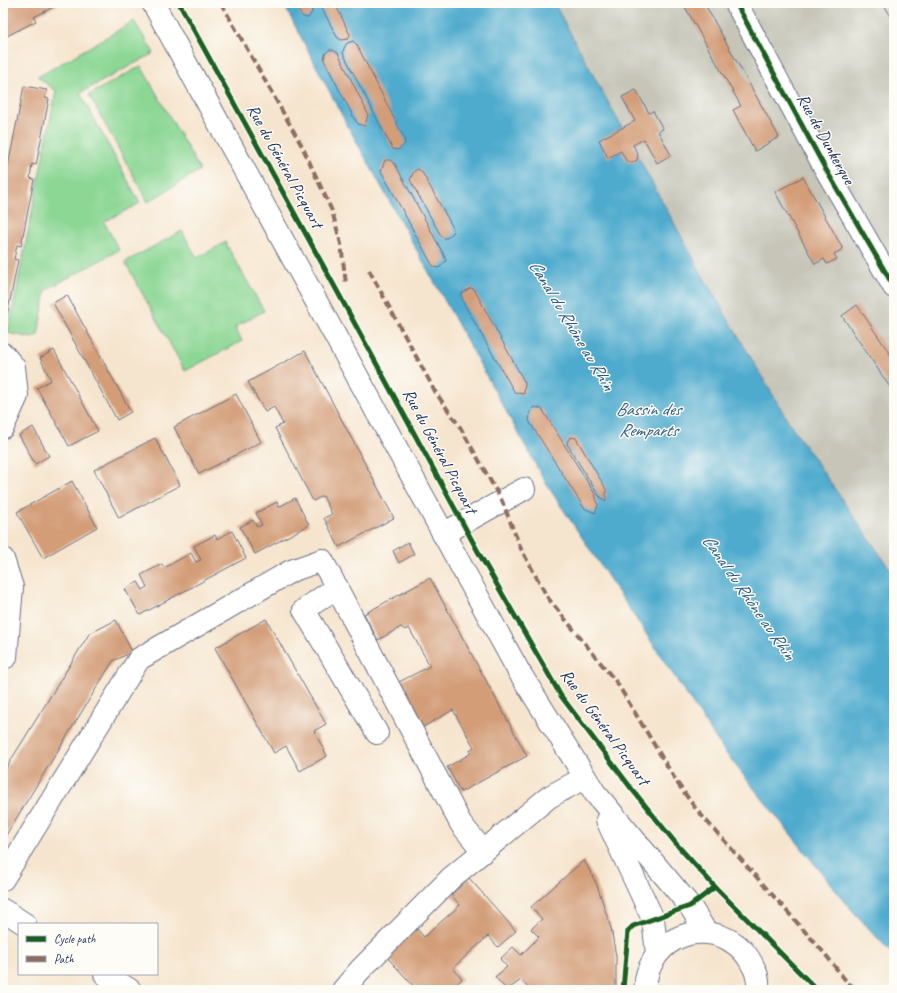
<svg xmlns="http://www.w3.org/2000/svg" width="897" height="993" font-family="Caveat,sans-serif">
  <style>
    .industrial { fill: #c6c5b8 }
    .green { fill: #8cd794; stroke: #548379 }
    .water { fill: #4fabce; stroke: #356d96 }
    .building { fill: #d39d78 }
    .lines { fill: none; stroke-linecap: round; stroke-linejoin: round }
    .minor-casing { stroke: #686f85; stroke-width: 24 }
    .major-casing { stroke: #686f85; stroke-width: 24 }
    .minor { stroke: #fff; stroke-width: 22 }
    .major { stroke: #fff; stroke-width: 22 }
    .quiet { stroke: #8d6e63; stroke-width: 4; stroke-dasharray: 8 4; stroke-linecap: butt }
    .cycleway-casing { stroke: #fdfcf7; stroke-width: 8 }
    .cycleway { stroke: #1b5e20; stroke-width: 5 }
    .labels { text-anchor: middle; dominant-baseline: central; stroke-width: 3; stroke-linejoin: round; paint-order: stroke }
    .street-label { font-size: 17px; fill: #1b2f5e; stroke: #fdfcf7 }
    .water-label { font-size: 18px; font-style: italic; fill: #2d5a85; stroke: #fdfcf7 }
  </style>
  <rect width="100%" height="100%" fill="#fdfcf7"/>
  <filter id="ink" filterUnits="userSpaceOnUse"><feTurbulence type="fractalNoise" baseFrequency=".025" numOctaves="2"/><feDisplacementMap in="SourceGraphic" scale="8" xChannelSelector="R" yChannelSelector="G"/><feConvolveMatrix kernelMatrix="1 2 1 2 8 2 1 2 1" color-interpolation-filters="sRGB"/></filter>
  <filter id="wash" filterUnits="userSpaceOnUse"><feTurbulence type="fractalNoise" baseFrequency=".012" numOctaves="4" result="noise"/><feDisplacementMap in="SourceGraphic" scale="16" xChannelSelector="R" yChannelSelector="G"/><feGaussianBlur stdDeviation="0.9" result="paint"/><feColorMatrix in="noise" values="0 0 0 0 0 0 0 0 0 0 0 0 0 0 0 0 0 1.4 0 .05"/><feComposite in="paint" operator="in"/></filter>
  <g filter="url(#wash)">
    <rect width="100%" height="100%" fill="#f6e5ce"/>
    <!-- industrial -->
    <path class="industrial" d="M554 3H894V575L790 424 704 278Z"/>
    <!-- green -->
    <g class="green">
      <path d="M134 21 154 53 80 93 140 203 104 222 119 250 46 290 38 335 32 338 8 333 56 91 38 77Z"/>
      <path d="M141 66 200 170 148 202 89 95Z"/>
      <path d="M182 231 197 258 226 242V244L264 311 235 327 242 341 185 371 125 262Z"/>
    </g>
    <!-- water -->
    <path class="water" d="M283 3H554L704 278 790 424 894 575V956L849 907 724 751 547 485 345 121Z"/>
    <g id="blocks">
      <!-- building -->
      <g class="building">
        <path d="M3 3H61L34 17 36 21 3 38Z"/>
        <path d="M293 3H311L312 12 308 18 303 17Z"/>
        <path d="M319 3H335L350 35 348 39 341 40 337 37Z"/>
        <path d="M693 3H704L779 137 755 151 733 110 741 106 685 7Z"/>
        <path d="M883 3H894V22Z"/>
        <path d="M353 41 357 45 404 138 405 144 398 150 393 149 390 144 343 53 344 48 347 43Z"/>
        <path d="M329 50H333L338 53 368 114 365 126 358 124 354 118 324 60 325 54Z"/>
        <path d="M24 86 47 90 45 98 49 99 36 165 32 164 30 178 34 179 21 246 17 245 14 259 18 260 5 326 3 325V191Z"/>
        <path d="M636 90 649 113 653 111 663 129 658 131 671 155 657 163 644 139 633 145 638 155 637 160 632 163 627 162 621 151 608 158 599 140 635 121 622 97Z"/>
        <path d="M385 160H390L395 164 444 255 446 261 439 268 434 267 431 263 381 171Z"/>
        <path d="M418 169 422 172 452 226 454 232 447 238H443L440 234 410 180 414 171Z"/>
        <path d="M803 177 843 249 834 254 837 259 827 264 824 259 815 264 775 192Z"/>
        <path d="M470 288 474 289 525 383 524 394 515 393 463 302 461 294Z"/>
        <path d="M67 295 131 412 117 420 53 303Z"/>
        <path d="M857 305 894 360V393L842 316Z"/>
        <path d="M54 350 98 431 69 446 37 388 51 380 40 358Z"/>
        <path d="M305 351 394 518 339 547 324 518 332 514 323 496 313 501 275 428 283 424 274 407 265 412 248 382Z"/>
        <path d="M236 394 261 442 199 474 174 427Z"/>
        <path d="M535 407 542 409 595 494 598 505 595 513 584 508 529 421 530 412Z"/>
        <path d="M33 427 49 456 35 464 19 435Z"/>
        <path d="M571 437 576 438 606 489V501L599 496 567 444 568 440Z"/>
        <path d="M155 438 180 485 119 518 94 470Z"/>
        <path d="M72 481 97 527 43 558 17 512Z"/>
        <path d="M295 498 309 525 255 554 240 527 253 520 257 527 262 525 256 513 277 502 279 507Z"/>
        <path d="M232 531 246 558 140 615 125 589 138 582 143 590 147 587 141 575 162 564 164 568 191 553 196 562 201 560 194 546 215 535 217 539Z"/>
        <path d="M408 542 414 554 399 563 393 551Z"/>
        <path d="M430 578 527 756 461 792 447 767 470 754V750L474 747 453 710 423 727 399 682 430 666 409 628 405 630 401 627 378 640 364 614Z"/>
        <path d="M266 619 326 724 314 731 327 756 300 771 286 746 274 753 215 648Z"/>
        <path d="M116 620 132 652 113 661 3 840V773L89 634Z"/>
        <path d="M584 860 597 885 611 928 616 956V990H530L521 980 507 990 495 977 507 967 500 959 513 947 521 955 539 937 531 929 542 919 531 907Z"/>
        <path d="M469 878 516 931 498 947 488 936 453 968 462 979 450 990H417L385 955 415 927 424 937 460 905 451 895Z"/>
      </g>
    </g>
  </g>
  <g filter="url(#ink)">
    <use href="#blocks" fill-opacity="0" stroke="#686f85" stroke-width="1"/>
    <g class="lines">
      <defs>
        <g id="minor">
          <path d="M736 3 825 168 894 287"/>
          <path d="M3 354 14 367 17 396 3 427"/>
          <path d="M443 534 524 489"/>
          <path d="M3 559 12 587 6 657"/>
          <path d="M337 587 304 610 377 733"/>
          <path d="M3 879 139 659 291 571 322 560 461 824 483 851"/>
          <path d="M3 910 25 924"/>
          <path d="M105 974 130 990"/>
          <path d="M343 990 360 970 451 878 549 797 584 778"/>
        </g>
        <g id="major">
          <path d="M153 3 518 670 595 793 690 906 706 932"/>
          <path d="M607 820 653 919 657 954"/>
          <path d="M646 990C645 980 648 969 653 961 675 922 732 924 752 964 756 971 759 981 758 990"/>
        </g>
      </defs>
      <!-- minor casing -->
      <use href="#minor" class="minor-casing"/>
      <!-- major casing -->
      <use href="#major" class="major-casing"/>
      <!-- minor -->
      <use href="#minor" class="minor"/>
      <!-- major -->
      <use href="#major" class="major"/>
      <!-- quiet -->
      <g class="quiet">
        <path d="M221 3 302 146 332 211 341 244 346 284"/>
        <path d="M369 270 436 393 460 427 502 501 521 549 548 598 617 683 678 784 696 809 825 954 847 982 857 990"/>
      </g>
      <defs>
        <g id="cycleway">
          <path d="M179 3 336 289 481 557 561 696 631 788 678 846 715 887 817 990"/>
          <path d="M736 3 825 168 894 287"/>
          <path d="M623 990 628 931 633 926 690 906 715 887"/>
        </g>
      </defs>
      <!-- cycleway casing -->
      <use href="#cycleway" class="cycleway-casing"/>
      <!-- cycleway -->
      <use href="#cycleway" class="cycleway"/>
    </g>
  </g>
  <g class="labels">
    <!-- street labels -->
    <g class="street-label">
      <text transform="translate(826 139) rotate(61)">Rue de Dunkerque</text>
      <text transform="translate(285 166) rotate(61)">Rue du Général Picquart</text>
      <text transform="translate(440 451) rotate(62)">Rue du Général Picquart</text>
      <text transform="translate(605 727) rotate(54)">Rue du Général Picquart</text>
    </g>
    <!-- water labels -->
    <g class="water-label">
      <text transform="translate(572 325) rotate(59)">Canal du Rhône au Rhin</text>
      <text x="648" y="409">Bassin des<tspan x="648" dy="21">Remparts</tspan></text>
      <text transform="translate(749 597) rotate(55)">Canal du Rhône au Rhin</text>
    </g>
  </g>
  <!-- margin -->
  <rect width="897" height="993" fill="none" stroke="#fdfcf7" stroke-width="16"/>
  <!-- legend -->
  <rect x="18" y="923" width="140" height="52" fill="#fdfcf7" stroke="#a3aaba"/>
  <rect x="26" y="936" width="20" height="6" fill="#1b5e20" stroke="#a3aaba"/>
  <text x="54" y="943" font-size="12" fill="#1b2f5e">Cycle path</text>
  <rect x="26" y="956" width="20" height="6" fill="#8d6e63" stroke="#a3aaba"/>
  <text x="54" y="963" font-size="12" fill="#1b2f5e">Path</text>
</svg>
